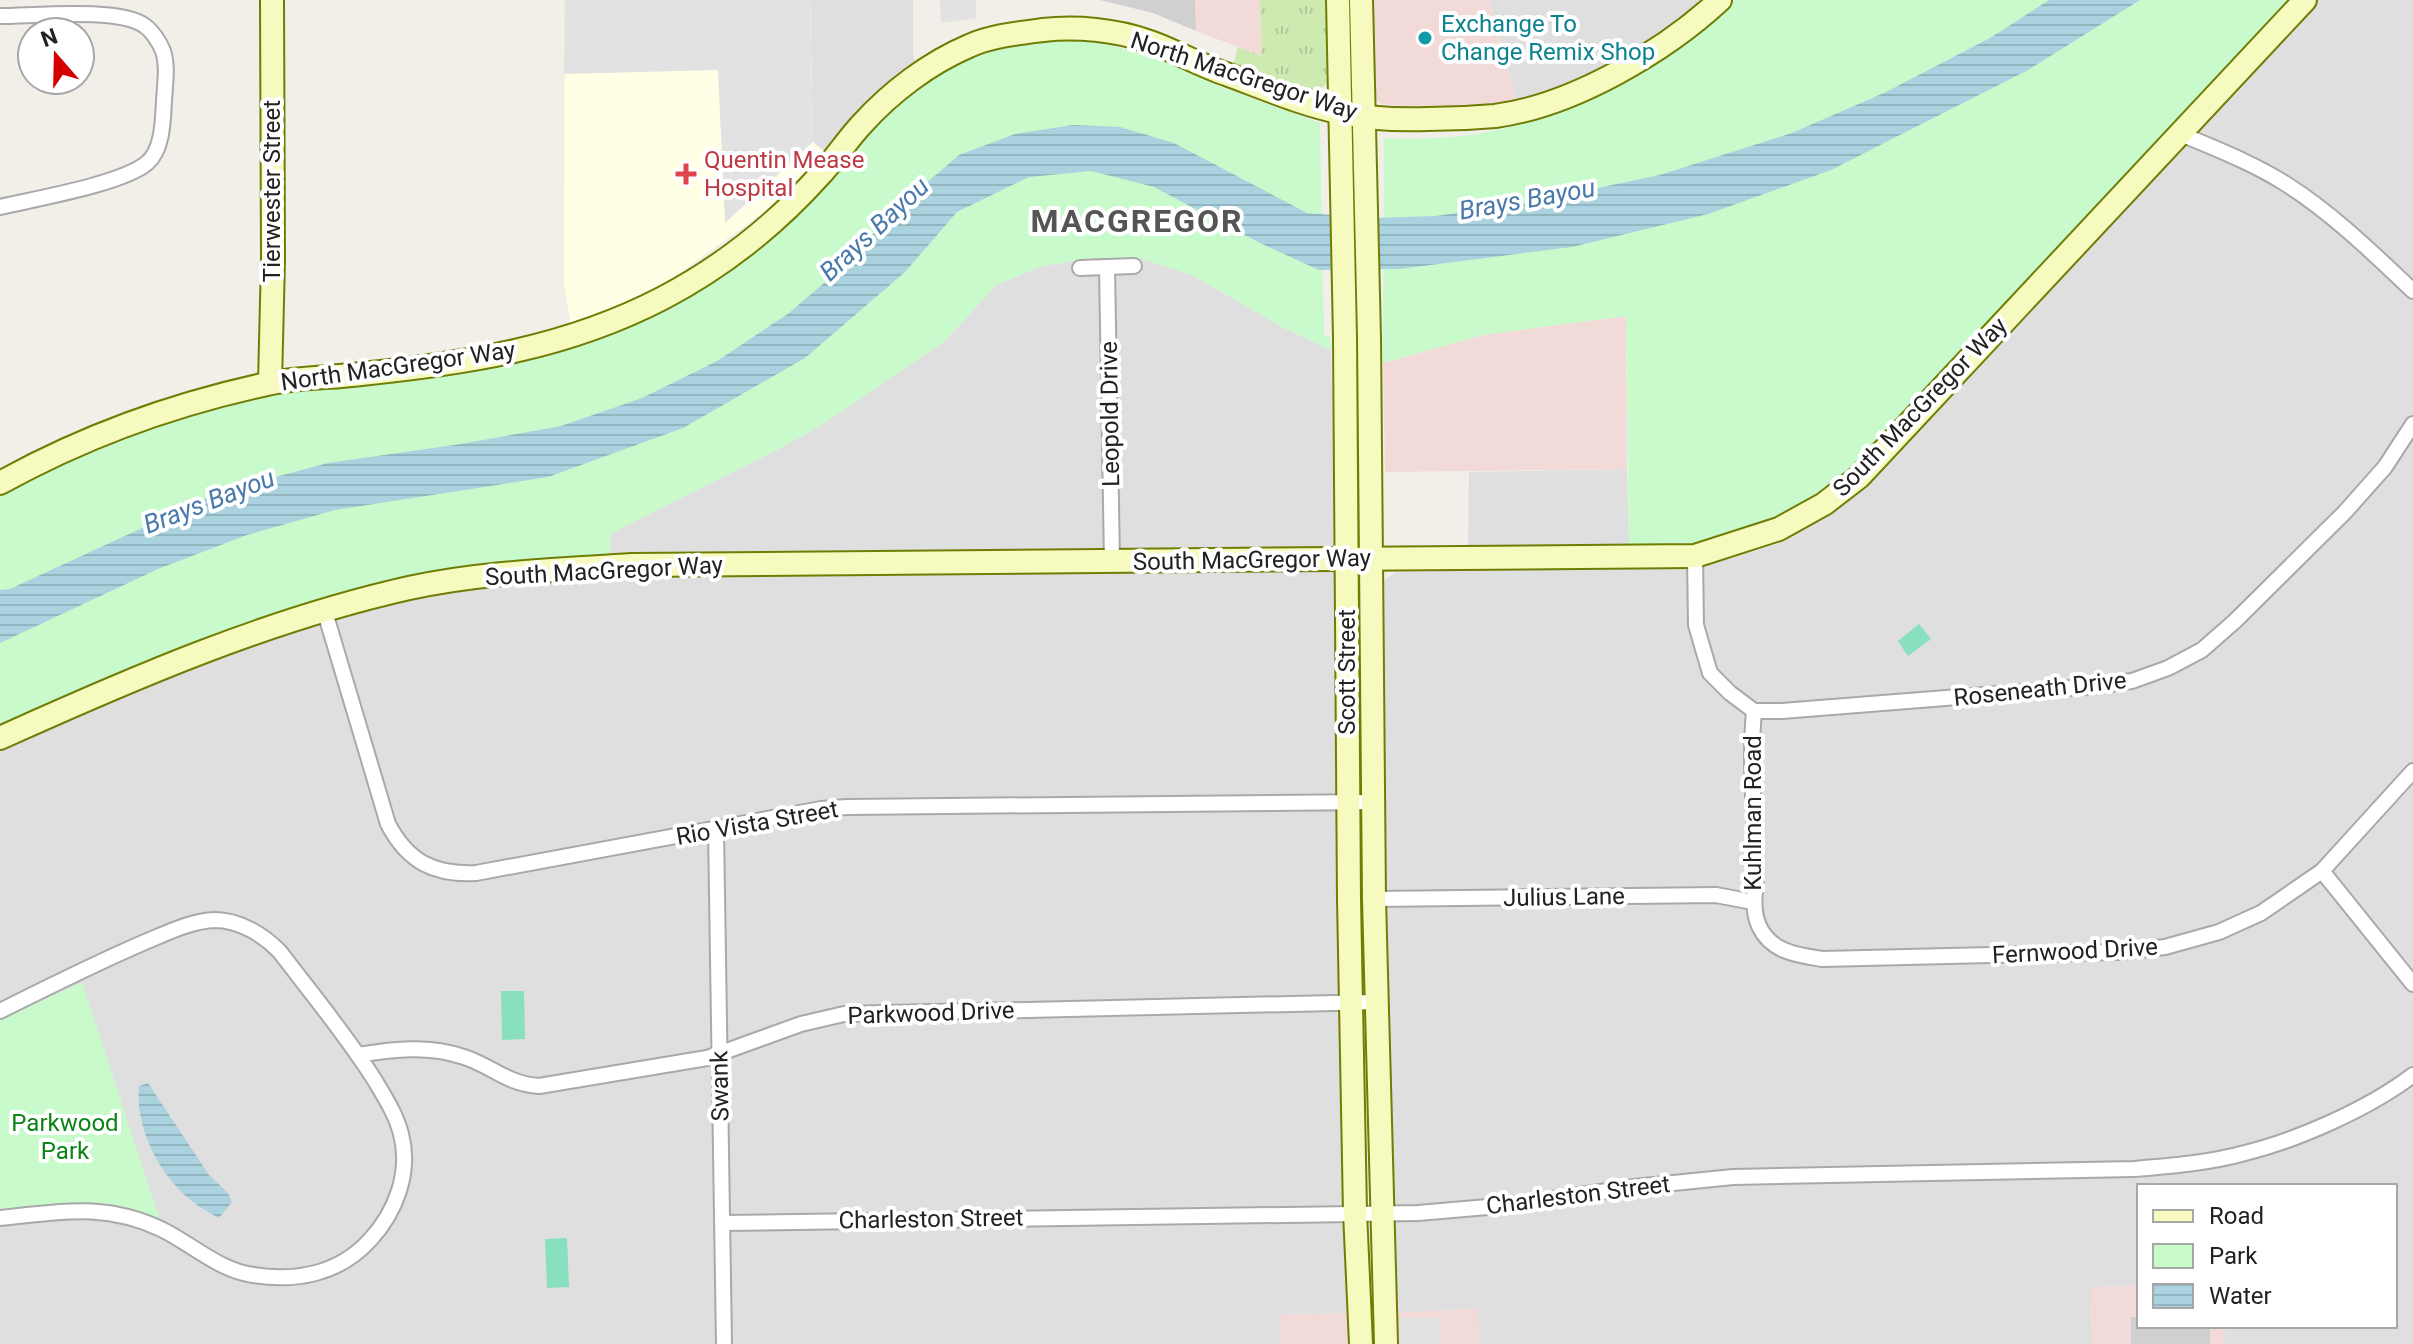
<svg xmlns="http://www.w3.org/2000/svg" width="2413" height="1344" font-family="Roboto,sans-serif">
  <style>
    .residential { fill: #e0dfdf }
    .commercial { fill: #f2dad9 }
    .education { fill: #ffffe5 }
    .religious { fill: #d0d0d0 }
    .grass { fill: url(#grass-tufts) }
    .park { fill: #c8facc }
    .pitch { fill: #88e0be }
    .parking { fill: #e2e2e2 }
    .water { fill: url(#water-rules) }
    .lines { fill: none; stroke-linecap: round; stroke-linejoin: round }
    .street-casing { stroke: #a9a9a9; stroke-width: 18 }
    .secondary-casing { stroke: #707d05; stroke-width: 26 }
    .street { stroke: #fff; stroke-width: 14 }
    .secondary { stroke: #f7fabf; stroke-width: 22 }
    .culture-dot { fill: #0f9aa8; stroke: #fff; stroke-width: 3 }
    .health-dot { fill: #e0444e; stroke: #fff; stroke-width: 3 }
    .labels { text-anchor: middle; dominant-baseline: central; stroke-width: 8; stroke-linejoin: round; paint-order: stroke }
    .culture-label { font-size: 24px; fill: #0d838f; stroke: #fff; text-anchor: start }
    .street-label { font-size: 24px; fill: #222; stroke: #fff }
    .health-label { font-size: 24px; fill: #be3a42; stroke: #fff; text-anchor: start }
    .park-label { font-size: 24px; fill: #0c8416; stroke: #fff }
    .water-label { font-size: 26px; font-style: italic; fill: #4a7aab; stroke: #fff }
    .district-label { font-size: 32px; font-weight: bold; letter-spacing: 2px; fill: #555; stroke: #fff }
  </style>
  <defs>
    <pattern id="grass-tufts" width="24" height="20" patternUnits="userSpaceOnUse" patternTransform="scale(2)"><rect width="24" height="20" fill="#cdebb0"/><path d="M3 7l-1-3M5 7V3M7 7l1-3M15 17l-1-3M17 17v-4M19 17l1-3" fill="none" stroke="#b0c997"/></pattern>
    <pattern id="water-rules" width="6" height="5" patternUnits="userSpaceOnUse" patternTransform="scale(2)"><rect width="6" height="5" fill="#aad3df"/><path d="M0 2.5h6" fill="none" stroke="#92b5bf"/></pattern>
  </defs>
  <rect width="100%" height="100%" fill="#f2efe9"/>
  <!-- residential -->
  <g class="residential">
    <path d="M810 0H913V52L915 65 827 154 813 142Z"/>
    <path d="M1489 0H1704L1649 47 1543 97 1517 102Z"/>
    <path d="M2319 0H2413V1344H2225V1326H2395V1186H2139V1286L2091 1287 2092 1344H1479L1477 1309 1391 1313 1379 591 1386 579 1396 572 1672 566 1730 559 1783 542 1834 511 1878 474 2016 328Z"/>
    <path d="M1092 258H1142L1192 275 1284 328 1331 350 1354 1313 1279 1315V1344H0V729L383 586 517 562 609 558 610 534 775 451 823 424 945 341 996 285 1042 266Z"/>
    <path d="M1627 469 1629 545 1468 547 1469 472Z"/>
  </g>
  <!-- commercial -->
  <g class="commercial">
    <path d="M1195 0H1261L1262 56 1196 31Z"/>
    <path d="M1368 0H1489L1517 102 1452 108H1418L1381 104 1374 98 1371 89Z"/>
    <path d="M1626 316 1627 469 1385 472 1383 363 1483 335Z"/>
    <path d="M2139 1286V1326H2225V1344H2092L2091 1287Z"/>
    <path d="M1478 1309 1479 1344H1392L1391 1313Z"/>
    <path d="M1354 1313 1355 1344H1279V1315Z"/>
  </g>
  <!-- education -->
  <path class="education" d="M565 0H810L813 142 827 154 789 194 660 287 614 309 571 326 564 285Z"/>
  <!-- religious -->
  <g class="religious">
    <path d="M1100 0H1195L1196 31 1153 13Z"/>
    <path d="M2131 1317H2139V1326H2210V1344H2131Z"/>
  </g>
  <!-- grass -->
  <path class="grass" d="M1260 0H1331L1330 81C1324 87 1318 91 1309 90L1233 65 1238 47 1262 56Z"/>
  <!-- park -->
  <g class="park">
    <path d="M1735 0H2291L1842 478 1772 521 1704 542 1629 545 1626 316 1483 335 1383 363 1384 138C1415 139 1445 139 1476 134 1575 117 1664 70 1735 0Z"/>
    <path d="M1083 40 1111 45 1166 62 1221 87 1320 123 1324 335 1331 338V350L1284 328 1192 275 1142 259 1092 258 1042 266 996 285 945 341 823 424 775 451 610 534V558L517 562 383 586 0 729V495L40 473 124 438 240 401 313 388 473 371 537 357 594 339 665 307 918 86C976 51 1015 41 1083 40Z"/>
    <path d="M82 982 161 1223 129 1207 95 1202 0 1212V1020Z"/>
  </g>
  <!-- pitch -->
  <g class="pitch">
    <path d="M1919 624 1931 639 1908 656 1898 641Z"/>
    <path d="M501 991H524L525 1039 502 1040Z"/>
    <path d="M567 1238 569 1287 547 1288 545 1239Z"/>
  </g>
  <!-- parking -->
  <g class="parking">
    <path d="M565 0H810L813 142 725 223 718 70 564 74Z"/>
    <path d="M940 0H976V18L941 23Z"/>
    <path d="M1440 1318V1344H1400V1318Z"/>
  </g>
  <!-- water -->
  <g class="water">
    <path d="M2049 0H2140L2028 70 1831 170 1708 214 1572 247 1399 269 1319 270 1260 243 1154 187 1091 171 1029 177 957 212 905 272 805 358 683 428 548 477 335 510 247 535 158 569 0 643V590L10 589 220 492 328 463 461 444 561 426 642 398 717 361 789 313 843 267 894 211 959 155 1015 134 1073 125 1120 127 1174 143 1307 213 1371 218 1436 216 1515 205 1660 175 1792 133 1886 92 1990 38Z"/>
    <path d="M148 1083 209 1175 228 1193 232 1202 219 1218C210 1213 200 1208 192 1201 159 1175 135 1128 139 1086Z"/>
  </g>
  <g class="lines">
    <defs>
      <g id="street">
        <path d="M0 16C33 16 120 7 145 26 152 31 160 43 163 51 168 66 165 84 164 100 163 119 163 150 147 163 122 184 34 199 0 207"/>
        <path d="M2181 134C2216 149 2253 163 2286 184 2333 214 2373 253 2413 291"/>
        <path d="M1107 267 1112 562"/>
        <path d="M1080 268 1134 266"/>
        <path d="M1695 556 1696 625 1710 673 1730 693 1754 711"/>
        <path d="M324 609 388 824C408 862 434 875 476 873L821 809 847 807 1373 802"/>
        <path d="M1754 711C1749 765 1755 818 1756 872 1756 890 1751 908 1759 926 1771 952 1797 955 1822 959L2119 952 2165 947 2219 932 2261 913 2322 871 2413 771"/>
        <path d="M1754 711H1782L2084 687 2132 681 2168 668 2202 650 2235 621 2345 512 2385 467 2413 424"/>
        <path d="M716 829 724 1344"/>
        <path d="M2322 871 2413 984"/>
        <path d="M1374 899 1716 895 1753 902"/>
        <path d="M0 1011C48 987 96 963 145 942 167 933 190 921 215 920 239 920 264 935 280 952 312 994 346 1035 374 1079 384 1096 396 1114 401 1134 411 1172 396 1212 370 1240 339 1274 296 1282 253 1275 218 1270 192 1244 161 1229 104 1202 60 1212 0 1218"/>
        <path d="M358 1055C394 1049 429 1045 464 1057 492 1066 507 1084 539 1086L707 1058 801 1024 844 1014 1377 1002"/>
        <path d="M723 1223 1418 1213 1511 1205 1634 1187 1733 1177 2134 1169C2171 1166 2209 1163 2245 1153 2298 1140 2370 1108 2413 1075"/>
      </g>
      <g id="secondary">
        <path d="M1338 0 1345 337 1349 899 1355 1212 1361 1344"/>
        <path d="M1361 0 1369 337 1374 899 1386 1344"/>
        <path d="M270 383 273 260 272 0"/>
        <path d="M0 483C83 437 174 404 267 384 297 377 330 378 361 374 468 363 567 348 663 298 722 267 776 224 820 175 835 159 847 140 862 124 891 92 929 63 969 46 991 36 1019 33 1043 30 1076 26 1116 30 1147 41 1174 50 1199 65 1226 74 1264 88 1303 105 1343 113 1371 119 1400 120 1428 119 1450 119 1473 118 1495 116 1572 106 1664 52 1720 0"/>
        <path d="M0 738C133 678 267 620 409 588 482 572 558 570 632 565L1695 556 1779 529 1824 504 1859 477 2305 0"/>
      </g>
    </defs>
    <!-- street casing -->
    <use href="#street" class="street-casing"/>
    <!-- secondary casing -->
    <use href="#secondary" class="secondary-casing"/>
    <!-- street -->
    <use href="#street" class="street"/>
    <!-- secondary -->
    <use href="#secondary" class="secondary"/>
  </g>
  <!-- markers -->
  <circle class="culture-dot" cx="1425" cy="38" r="8"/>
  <path class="health-dot" d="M682 162h8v8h8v8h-8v8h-8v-8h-8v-8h8z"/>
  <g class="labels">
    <!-- culture labels -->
    <g class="culture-label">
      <text x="1441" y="24">Exchange To<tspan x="1441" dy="28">Change Remix Shop</tspan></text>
    </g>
    <!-- street labels -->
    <g class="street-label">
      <text transform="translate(1244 76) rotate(18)">North MacGregor Way</text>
      <text transform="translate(272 191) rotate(-90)">Tierwester Street</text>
      <text transform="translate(398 366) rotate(-8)">North MacGregor Way</text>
      <text transform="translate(1920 407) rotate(-46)">South MacGregor Way</text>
      <text transform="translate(1110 414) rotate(-91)">Leopold Drive</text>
      <text transform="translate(1252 560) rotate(-1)">South MacGregor Way</text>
      <text transform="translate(604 571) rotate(-3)">South MacGregor Way</text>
      <text transform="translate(1347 672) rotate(-90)">Scott Street</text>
      <text transform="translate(2040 689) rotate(-6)">Roseneath Drive</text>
      <text transform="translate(1753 813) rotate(-90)">Kuhlman Road</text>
      <text transform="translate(757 823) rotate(-10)">Rio Vista Street</text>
      <text transform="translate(1564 897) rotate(-1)">Julius Lane</text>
      <text transform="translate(2075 951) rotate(-3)">Fernwood Drive</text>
      <text transform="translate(931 1013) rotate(-2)">Parkwood Drive</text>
      <text transform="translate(720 1086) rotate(-91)">Swank</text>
      <text transform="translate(1578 1195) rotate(-7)">Charleston Street</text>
      <text transform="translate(931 1219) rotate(-1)">Charleston Street</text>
    </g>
    <!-- health labels -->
    <g class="health-label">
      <text x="704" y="160">Quentin Mease<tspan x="704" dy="28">Hospital</tspan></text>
    </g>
    <!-- park labels -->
    <g class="park-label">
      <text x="65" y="1123">Parkwood<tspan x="65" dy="28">Park</tspan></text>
    </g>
    <!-- water labels -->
    <g class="water-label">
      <text transform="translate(1527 199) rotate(-10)">Brays Bayou</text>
      <text transform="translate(874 229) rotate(-43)">Brays Bayou</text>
      <text transform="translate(209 501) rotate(-21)">Brays Bayou</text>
    </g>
    <!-- district labels -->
    <g class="district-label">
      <text x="1137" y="221">MACGREGOR</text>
    </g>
  </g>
  <!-- legend -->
  <rect x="2137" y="1184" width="260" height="144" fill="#ffffff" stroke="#a7a7a7" stroke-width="2"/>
  <rect x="2153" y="1210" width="40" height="12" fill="#f7fabf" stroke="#a7a7a7" stroke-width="2"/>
  <text x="2209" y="1224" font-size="24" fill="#222222">Road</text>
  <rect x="2153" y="1244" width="40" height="24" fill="#c8facc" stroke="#a7a7a7" stroke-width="2"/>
  <text x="2209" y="1264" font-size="24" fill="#222222">Park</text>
  <rect x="2153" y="1284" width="40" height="24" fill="url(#water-rules)" stroke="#a7a7a7" stroke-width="2"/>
  <text x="2209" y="1304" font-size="24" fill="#222222">Water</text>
  <!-- north arrow -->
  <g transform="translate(56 56) rotate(340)"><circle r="38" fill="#ffffff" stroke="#a7a7a7" stroke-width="2"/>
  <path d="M0-6L14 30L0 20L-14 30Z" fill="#d40000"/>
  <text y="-12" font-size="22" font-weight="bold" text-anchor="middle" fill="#222222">N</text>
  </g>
</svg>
